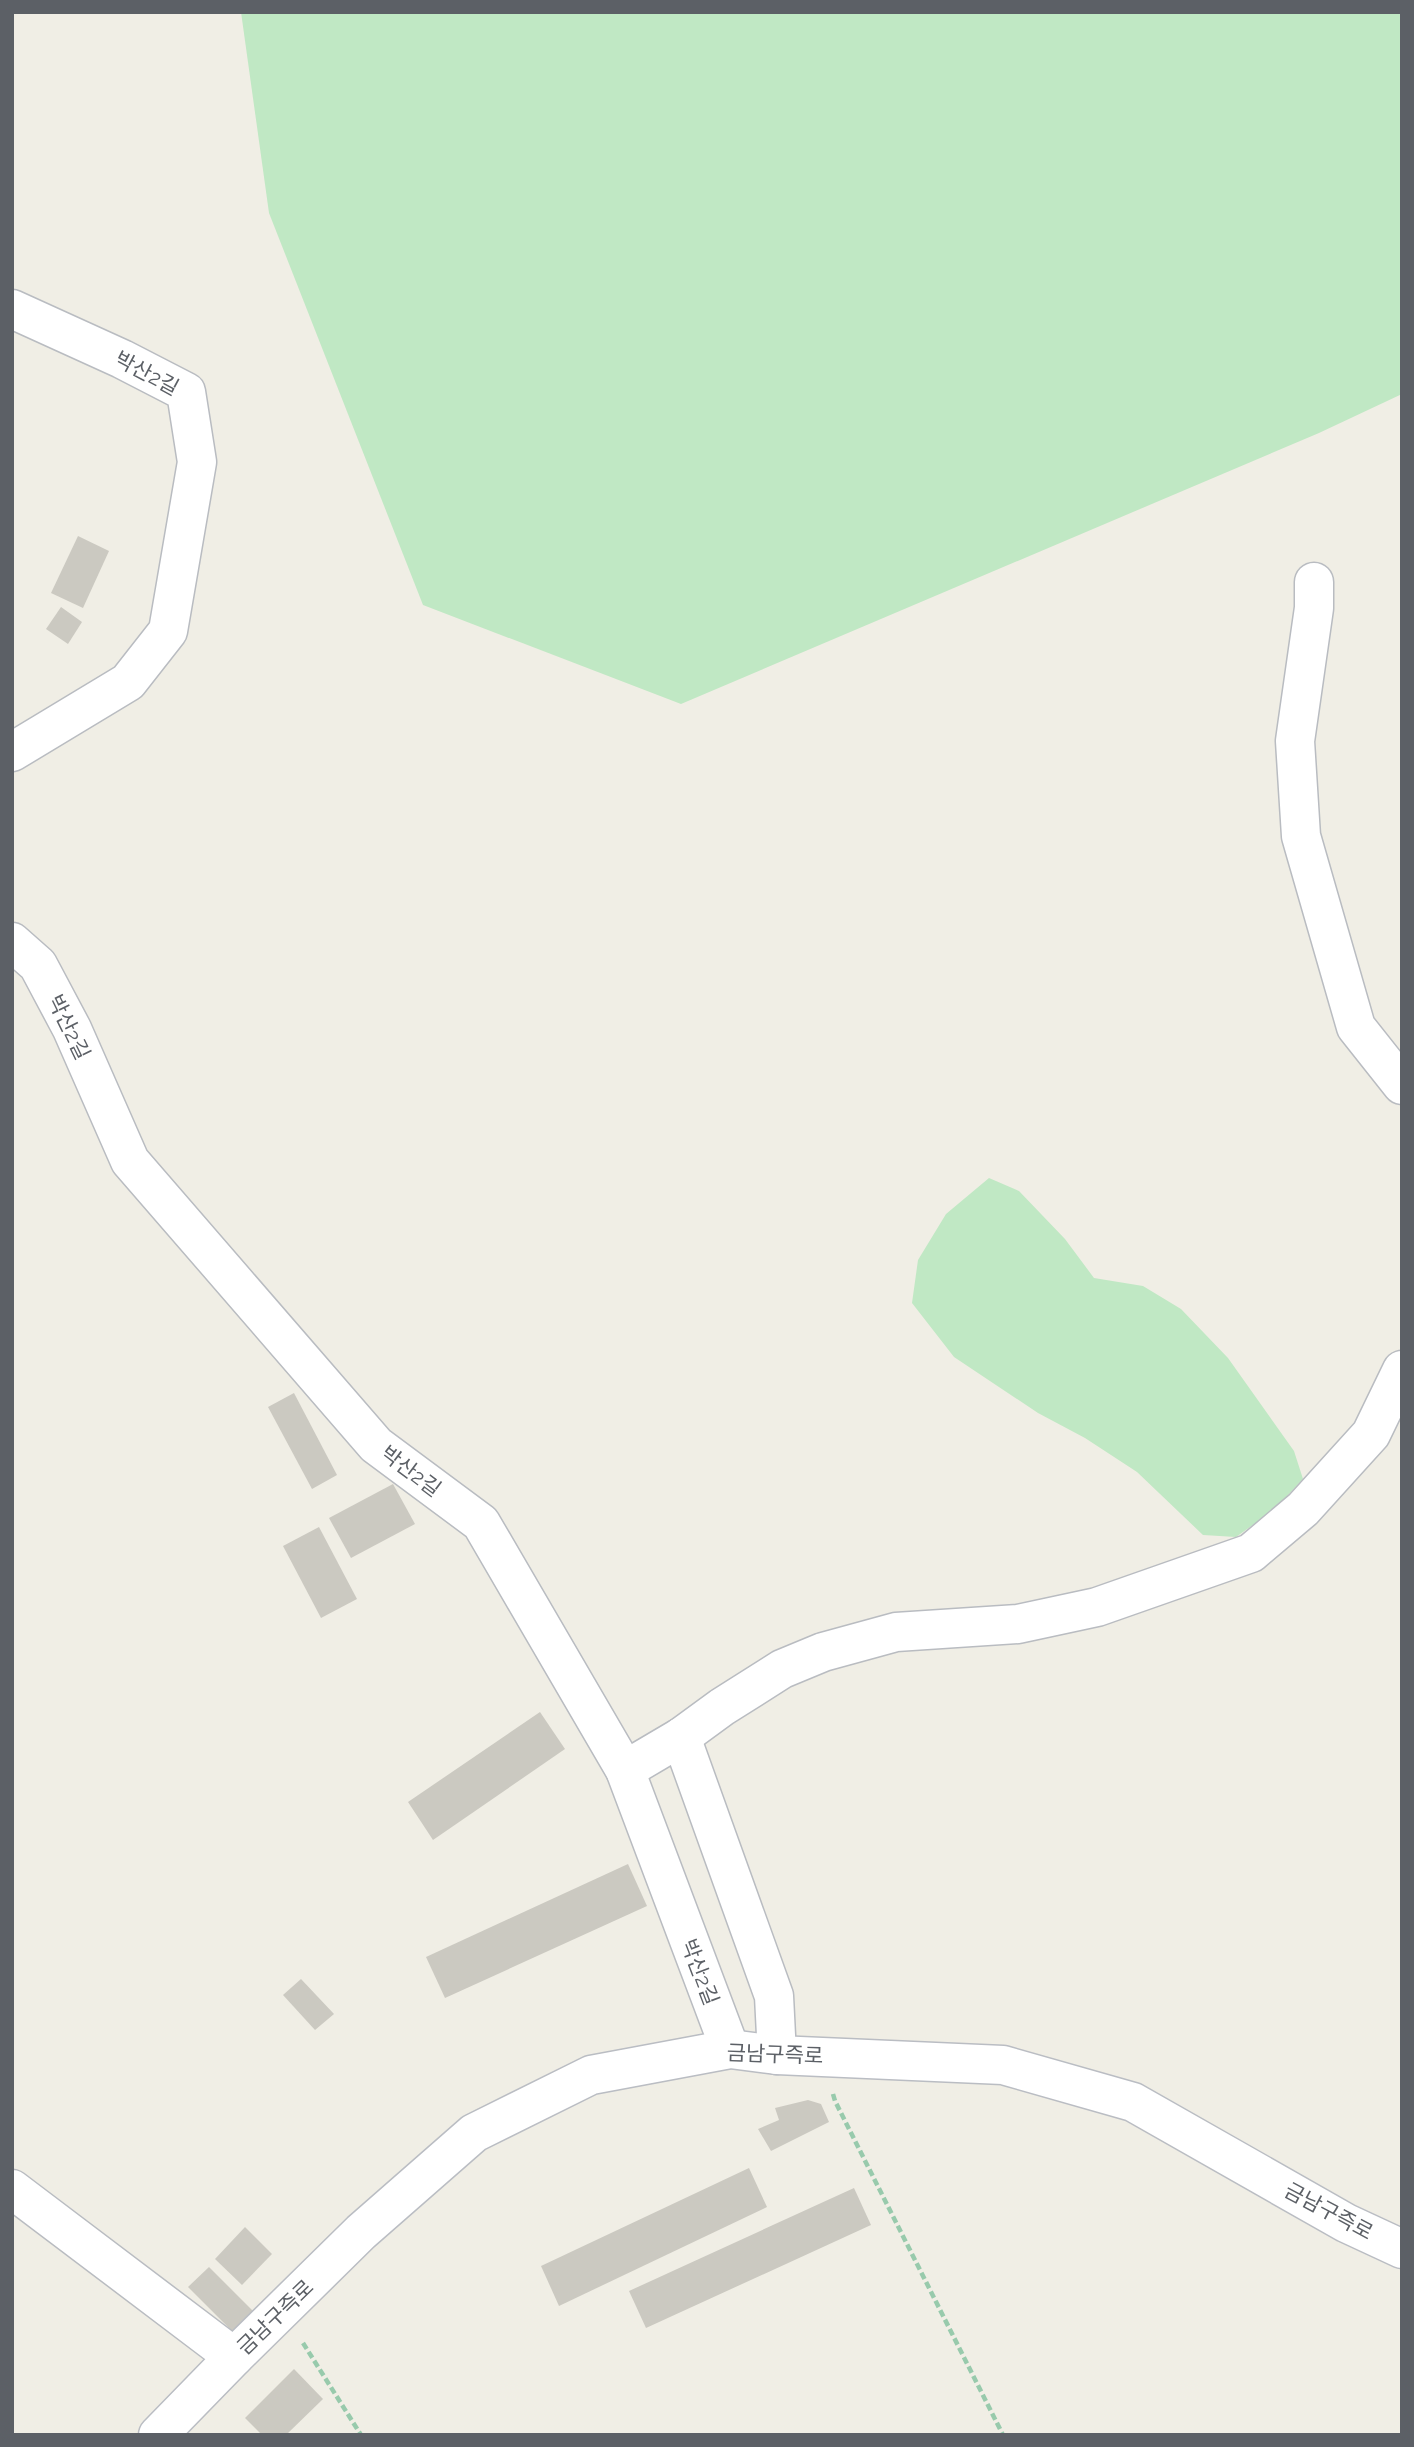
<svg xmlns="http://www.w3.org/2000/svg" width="1414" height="2447" font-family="Raleway,'Noto Sans KR',sans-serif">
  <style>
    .green { fill: #c0e8c4 }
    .building { fill: #cbc9c1 }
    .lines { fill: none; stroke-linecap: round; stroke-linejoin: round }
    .street-casing { stroke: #b9bcc1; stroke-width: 41 }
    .secondary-casing { stroke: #babdc3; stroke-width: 41 }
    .path { stroke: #98caac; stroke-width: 4.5; stroke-dasharray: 7 3.5; stroke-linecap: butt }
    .street { stroke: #fff; stroke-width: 38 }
    .secondary { stroke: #fff; stroke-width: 38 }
    .labels { text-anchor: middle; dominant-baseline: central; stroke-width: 5; stroke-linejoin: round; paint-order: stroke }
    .street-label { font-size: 21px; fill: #5c6066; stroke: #fff }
  </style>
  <rect width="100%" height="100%" fill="#f0eee5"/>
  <!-- green -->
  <g class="green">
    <path d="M241 12H1402V394L1319 433 681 704 423 605 269 213Z"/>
    <path d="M989 1178 1019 1191 1065 1239 1094 1278 1143 1286 1181 1309 1228 1358 1294 1451 1303 1479 1275 1509 1236 1537 1203 1535 1137 1472 1085 1438 1038 1413 954 1357 912 1303 918 1260 946 1214Z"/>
  </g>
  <!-- building -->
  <g class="building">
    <path d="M78 536 109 551 83 608 51 593Z"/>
    <path d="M61 607 82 622 68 644 46 629Z"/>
    <path d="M294 1393 337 1475 312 1489 268 1407Z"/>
    <path d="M393 1484 415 1524 351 1558 329 1518Z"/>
    <path d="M319 1527 357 1599 321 1618 283 1546Z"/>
    <path d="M540 1712 565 1749 433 1840 408 1802Z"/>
    <path d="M628 1864 647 1906 445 1998 426 1957Z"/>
    <path d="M301 1979 334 2014 315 2030 283 1995Z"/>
    <path d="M808 2100 821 2104 829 2122 771 2151 758 2129 779 2120 775 2108Z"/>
    <path d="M749 2168 767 2207 559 2306 541 2266Z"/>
    <path d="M854 2188 871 2225 646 2328 629 2291Z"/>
    <path d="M245 2227 272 2254 242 2285 215 2259Z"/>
    <path d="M209 2267 253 2311 232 2331 188 2287Z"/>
    <path d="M294 2369 323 2399 286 2435H262L245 2418Z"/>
  </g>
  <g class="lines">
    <defs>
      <g id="street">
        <path d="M12 309 122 359 186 392 197 462 168 631 128 682 12 752"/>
        <path d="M1314 582V608L1295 741 1301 836 1356 1027 1402 1085"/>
        <path d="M12 942 38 965 72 1029 130 1161 376 1445 481 1523 625 1770 730 2049"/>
        <path d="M681 1737 774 1996 777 2055"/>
        <path d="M625 1770 681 1737 722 1707 782 1669 823 1652 896 1632 1018 1624 1097 1607 1251 1553 1303 1509 1371 1434 1402 1370"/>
        <path d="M12 2189 234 2357"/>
      </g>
      <path id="secondary" d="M158 2435 234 2357 361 2232 474 2133 591 2075 730 2049 777 2055 1003 2065 1133 2102 1346 2223 1402 2249"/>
    </defs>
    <!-- street casing -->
    <use href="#street" class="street-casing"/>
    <!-- secondary casing -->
    <use href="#secondary" class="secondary-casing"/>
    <!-- path -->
    <g class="path">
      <path d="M833 2094 835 2101 1003 2435"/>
      <path d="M303 2343 361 2435"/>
    </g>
    <!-- street -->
    <use href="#street" class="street"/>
    <!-- secondary -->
    <use href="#secondary" class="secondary"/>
  </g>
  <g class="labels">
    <!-- street labels -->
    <g class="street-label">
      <text transform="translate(147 373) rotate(28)">박산2길</text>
      <text transform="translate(69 1027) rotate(64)">박산2길</text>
      <text transform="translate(411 1471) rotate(37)">박산2길</text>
      <text transform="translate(700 1972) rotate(69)">박산2길</text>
      <text transform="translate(775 2054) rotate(2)">금남구즉로</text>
      <text transform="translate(1329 2211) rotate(28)">금남구즉로</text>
      <text transform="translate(275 2317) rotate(-44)">금남구즉로</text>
    </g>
  </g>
  <!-- border -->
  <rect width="1414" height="2447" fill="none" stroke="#5c6066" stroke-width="28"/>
</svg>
